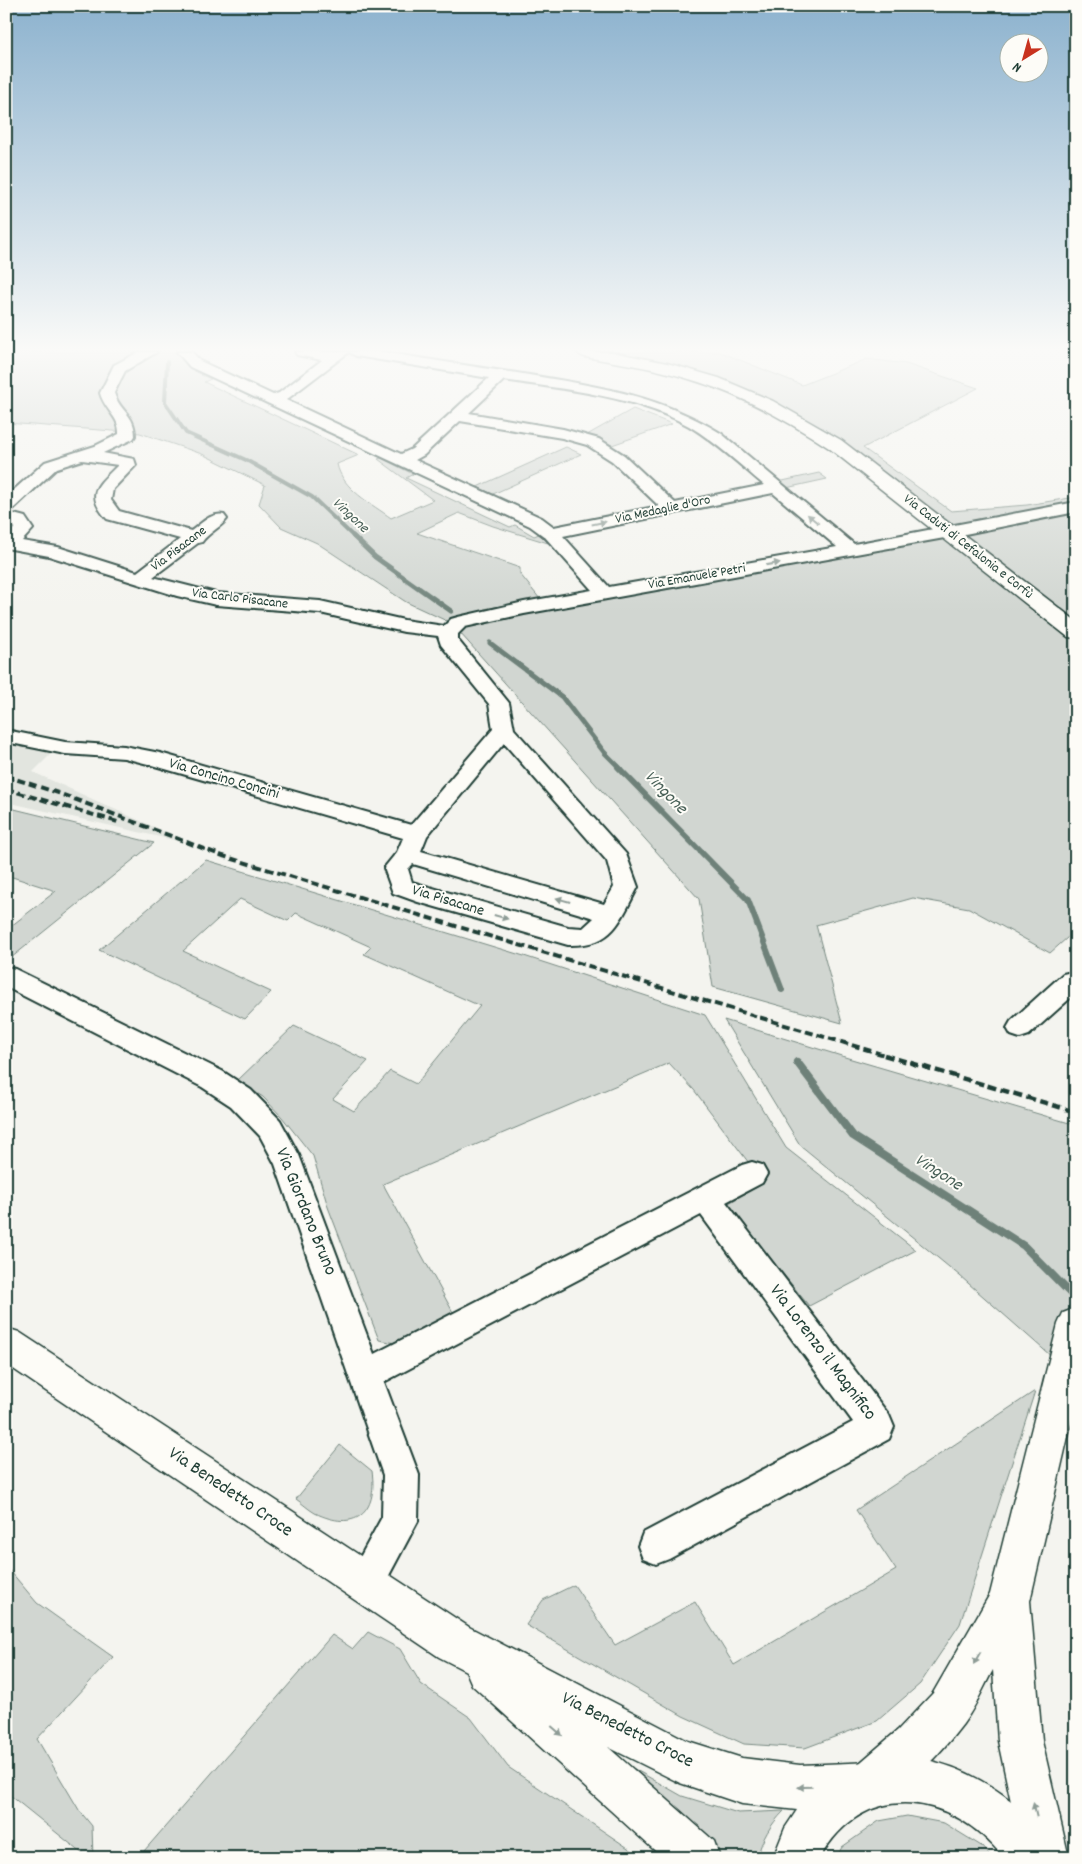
<svg xmlns="http://www.w3.org/2000/svg" width="1082" height="1864" font-family="Dekko,sans-serif">
  <style>
    .built { fill: #e2e5df }
    .green { fill: #d1d6d1; stroke: #788a82 }
    .lines { fill: none; stroke-linecap: round; stroke-linejoin: round }
    .stream-far3 { stroke: #6e8179; stroke-width: 4 }
    .stream-far2 { stroke: #6e8179; stroke-width: 5 }
    .stream-far1 { stroke: #6e8179; stroke-width: 6 }
    .stream { stroke: #6e8179; stroke-width: 8 }
    .minor-casing { stroke: #1f3d34; stroke-width: 4 }
    .tertiary-casing { stroke: #1f3d34; stroke-width: 3 }
    .secondary-casing { stroke: #1f3d34; stroke-width: 3 }
    .minor { fill: #fdfcf7; fill-rule: evenodd }
    .tertiary { fill: #fdfcf7; fill-rule: evenodd }
    .secondary { fill: #fdfcf7; fill-rule: evenodd }
    .rail-far1 { stroke: #1f3d34; stroke-width: 4; stroke-dasharray: 8 4; stroke-linecap: butt }
    .rail { stroke: #1f3d34; stroke-width: 4.5; stroke-dasharray: 9 4.5; stroke-linecap: butt }
    .oneway { fill: #8e9c96 }
    .labels { text-anchor: middle; dominant-baseline: central; stroke-width: 4; stroke-linejoin: round; paint-order: stroke }
    .far-street-label { font-size: 14px; fill: #1f3d34; stroke: #fdfcf7 }
    .far-water-label { font-size: 15px; font-style: italic; fill: #475f56; stroke: #fdfcf7 }
    .street-label { font-size: 16px; fill: #1f3d34; stroke: #fdfcf7 }
    .water-label { font-size: 18px; font-style: italic; fill: #475f56; stroke: #fdfcf7 }
    .near-street-label { font-size: 19px; fill: #1f3d34; stroke: #fdfcf7 }
  </style>
  <rect width="100%" height="100%" fill="#f4f4ef"/>
  <filter id="ink" filterUnits="userSpaceOnUse"><feTurbulence type="fractalNoise" baseFrequency=".02" numOctaves="2"/><feDisplacementMap in="SourceGraphic" scale="10" xChannelSelector="R" yChannelSelector="G"/><feConvolveMatrix kernelMatrix="1 2 1 2 8 2 1 2 1" color-interpolation-filters="sRGB"/></filter>
  <g filter="url(#ink)">
    <!-- built -->
    <path class="built" d="M6 740 55 750 33 772 191 844 6 802Z"/>
    <!-- green -->
    <g class="green">
      <path d="M6 352H177L185 362 204 374 201 375 211 379 204 382 359 455 337 464C342 489 372 504 391 518L433 500 378 459 381 458 413 474 406 478 510 527 515 525 534 536 539 534 548 543 493 526 459 513 417 533 520 568V574L540 599 484 609 491 615 950 532 835 444 722 384 585 352H720L802 385 867 359 906 364 978 388 863 448 951 511 1027 505 1076 497V930L1050 953 969 908 913 898 816 925 842 1023 713 987 699 899 451 623 406 602 317 543 281 527 259 504 265 485 202 454 140 433 6 423Z"/>
      <path d="M633 409 672 424 612 445 587 435Z"/>
      <path d="M566 447 581 454 493 494 477 487Z"/>
      <path d="M819 473 827 479 786 488 778 482Z"/>
      <path d="M6 807 154 843 6 962V930L56 891 6 875Z"/>
      <path d="M206 860 524 956 705 1015 786 1148 916 1250 809 1306 727 1204 764 1183 694 1090 669 1063 383 1184 454 1314 396 1343 379 1340 328 1207 313 1156 282 1117 263 1097 237 1081 294 1026 368 1061 333 1099 354 1111 390 1071 416 1084 480 1006 364 954 371 947 296 913 288 921 240 899 183 951 271 992 245 1019 99 950Z"/>
      <path d="M724 1020 848 1058 1076 1125V1378L960 1276 800 1145Z"/>
      <path d="M1035 1391 960 1624 920 1684 877 1721 805 1748 744 1744 683 1716 526 1625 543 1600 574 1585 615 1645 695 1602 734 1665 896 1570 856 1510Z"/>
      <path d="M340 1445 372 1471C378 1514 355 1532 315 1513 308 1509 302 1503 296 1499Z"/>
      <path d="M6 1566 37 1603 113 1657 37 1739 79 1810 92 1826 93 1858H88L6 1792Z"/>
      <path d="M368 1632 400 1649 421 1684 471 1718 508 1767 643 1858H153L144 1851 332 1635 353 1649Z"/>
      <path d="M622 1762 682 1796 738 1813 784 1811C770 1825 762 1839 757 1858H712Z"/>
      <path d="M907 1816 944 1823 983 1847 992 1858H836L842 1847 879 1821Z"/>
    </g>
    <g class="lines">
      <!-- stream-far3 -->
      <path class="stream-far3" d="M167 362 165 402 186 433 246 460 312 497 355 538"/>
      <!-- stream-far2 -->
      <g class="stream-far2">
        <path d="M353 536 375 557 451 611"/>
        <path d="M490 643 562 697 604 752 620 768"/>
      </g>
      <!-- stream-far1 -->
      <path class="stream-far1" d="M618 767 748 900 782 990"/>
      <!-- stream -->
      <path class="stream" d="M797 1062 853 1136 1024 1246 1076 1299"/>
      <defs>
        <g id="minor">
          <path d="M139 352H157L125 371 114 393C120 412 135 414 135 436L133 439 103 453 134 459 136 465 113 489 111 500 119 511 191 531C201 524 211 512 224 515L227 519C220 528 208 533 202 542L198 543 153 577 216 593 320 601 404 620 444 626 451 619 458 617 524 602 592 590 545 537 530 526 190 367 177 352H192L200 361 273 395 279 393 322 360 297 355 295 352H349L286 400 401 454 412 449 489 378 356 356 349 352H383C430 360 476 367 523 374 595 386 658 394 722 434L854 544 1076 502V512L950 537 524 614 465 627 458 634V640L509 703 514 729 626 854 638 887C619 923 613 946 568 945L418 902 393 893 384 868 397 852 403 838 148 764 124 758 65 754 6 742V730L65 742 124 746 160 753 411 825 493 729 489 704 441 645 438 636 404 632 320 613 216 605 177 596 49 556 6 548V535L15 528 13 525 6 523V512L25 517 33 529 22 541 58 547 137 572 180 539 107 519C84 493 98 485 118 465L82 460 57 468 12 510 6 511V497L45 462 95 446 119 434C120 417 105 411 100 393L114 365ZM504 380C566 390 633 395 689 426 716 442 740 465 764 485L675 503 624 455 599 439 563 429 469 413ZM460 421 562 438 587 445 612 461 659 506 554 527 542 518 415 460 424 455ZM773 493 837 547 609 587 563 536ZM504 743 607 861 614 887 604 904 421 851 427 836ZM413 864 594 918 583 928 568 927 412 882 408 869Z"/>
          <path d="M6 967 15 969 222 1071 251 1090 280 1120 299 1155 374 1354 742 1165 752 1162 762 1165 767 1174 762 1183 726 1202 889 1415 894 1427 889 1439 669 1559 656 1564 643 1559 638 1546 643 1533 853 1422 701 1215 384 1382 419 1475 418 1521 378 1596 365 1602 352 1596 346 1583 382 1517 383 1475 275 1164 260 1136 231 1106 202 1087 6 987Z"/>
          <path d="M1072 972 1076 973V993L1029 1035 1020 1038 1011 1035 1007 1028 1011 1021 1063 974Z"/>
        </g>
        <g id="tertiary">
          <path d="M577 352H612L667 363 719 378 773 401 841 440 1076 621V638L1068 637 829 448C785 419 740 394 689 379 655 368 620 363 585 357L580 355Z"/>
          <path d="M1076 1308V1402L1030 1601 1042 1741 1069 1858H1023L998 1741 993 1670C983 1688 975 1708 963 1724 941 1753 905 1792 871 1806L855 1799 848 1783 855 1767 898 1730 933 1693 990 1594 1058 1324 1063 1313Z"/>
        </g>
        <path id="secondary" d="M6 1328 19 1332 469 1627 688 1741 742 1758 800 1765 873 1762C936 1741 1033 1799 1057 1858H1004C953 1793 865 1777 820 1858H773L785 1828 797 1810 742 1804 680 1783 608 1747 714 1841 720 1858H663L472 1685 466 1671 439 1657 6 1364Z"/>
      </defs>
      <!-- minor casing -->
      <use href="#minor" class="minor-casing"/>
      <!-- tertiary casing -->
      <use href="#tertiary" class="tertiary-casing"/>
      <!-- secondary casing -->
      <use href="#secondary" class="secondary-casing"/>
      <!-- minor -->
      <use href="#minor" class="minor"/>
      <!-- tertiary -->
      <use href="#tertiary" class="tertiary"/>
      <!-- secondary -->
      <use href="#secondary" class="secondary"/>
      <!-- rail-far1 -->
      <g class="rail-far1">
        <path d="M6 776 61 794 223 856 888 1056"/>
        <path d="M6 789 121 823"/>
      </g>
      <!-- rail -->
      <path class="rail" d="M884 1055 1076 1112"/>
    </g>
    <!-- one-way arrows -->
    <defs><path id="oneway-solid" d="M-6-.8H1V-3.2L6.5 0L1 3.2V.8H-6Z" transform="scale(1.25)"/></defs>
    <g class="oneway">
      <use href="#oneway-solid" transform="translate(813 519) rotate(-140)"/>
      <use href="#oneway-solid" transform="translate(599 523) rotate(-11)"/>
      <use href="#oneway-solid" transform="translate(773 564) rotate(-10)"/>
      <use href="#oneway-solid" transform="translate(563 900) rotate(-164)"/>
      <use href="#oneway-solid" transform="translate(501 917) rotate(16)"/>
      <use href="#oneway-solid" transform="translate(977 1658) rotate(119)"/>
      <use href="#oneway-solid" transform="translate(557 1731) rotate(41)"/>
      <use href="#oneway-solid" transform="translate(805 1787) rotate(179)"/>
      <use href="#oneway-solid" transform="translate(1035 1810) rotate(-103)"/>
    </g>
  </g>
  <!-- sky -->
  <linearGradient id="sky" x2="0" y2="1"><stop stop-color="#8cb2ce"/><stop offset="0.57" stop-color="#fafaf8"/><stop offset="1" stop-color="#fafaf8" stop-opacity="0"/></linearGradient>
  <rect width="1082" height="613" fill="url(#sky)"/>
  <g class="labels">
    <!-- far-street labels -->
    <g class="far-street-label">
      <text transform="translate(663 510) rotate(-12)">Via Medaglie d'Oro</text>
      <text transform="translate(968 547) rotate(38)">Via Caduti di Cefalonia e Corfù</text>
      <text transform="translate(179 549) rotate(-37)">Via Pisacane</text>
      <text transform="translate(697 577) rotate(-10)">Via Emanuele Petri</text>
      <text transform="translate(240 599) rotate(7)">Via Carlo Pisacane</text>
    </g>
    <!-- far-water labels -->
    <g class="far-water-label">
      <text transform="translate(350 516) rotate(43)">Vingone</text>
    </g>
    <!-- street labels -->
    <g class="street-label">
      <text transform="translate(224 779) rotate(16)">Via Concino Concini</text>
      <text transform="translate(448 901) rotate(17)">Via Pisacane</text>
    </g>
    <!-- water labels -->
    <g class="water-label">
      <text transform="translate(665 793) rotate(46)">Vingone</text>
      <text transform="translate(938 1173) rotate(33)">Vingone</text>
    </g>
    <!-- near-street labels -->
    <g class="near-street-label">
      <text transform="translate(305 1212) rotate(68)">Via Giordano Bruno</text>
      <text transform="translate(822 1353) rotate(53)">Via Lorenzo il Magnifico</text>
      <text transform="translate(230 1493) rotate(34)">Via Benedetto Croce</text>
      <text transform="translate(627 1731) rotate(27)">Via Benedetto Croce</text>
    </g>
  </g>
  <!-- margin -->
  <rect width="1082" height="1864" fill="none" stroke="#fdfcf7" stroke-width="25"/>
  <rect x="12" y="12" width="1057" height="1839" fill="none" stroke="#1f3d34" stroke-width="2" filter="url(#ink)"/>
  <!-- north arrow -->
  <g transform="translate(1024 58) rotate(217)"><circle r="24" fill="#fdfcf7" stroke="#a4b0a9"/>
  <path d="M0-4L9 19L0 12L-9 19Z" fill="#c8321e"/>
  <text y="-8" font-size="14" font-weight="bold" text-anchor="middle" fill="#1f3d34">N</text>
  </g>
</svg>
